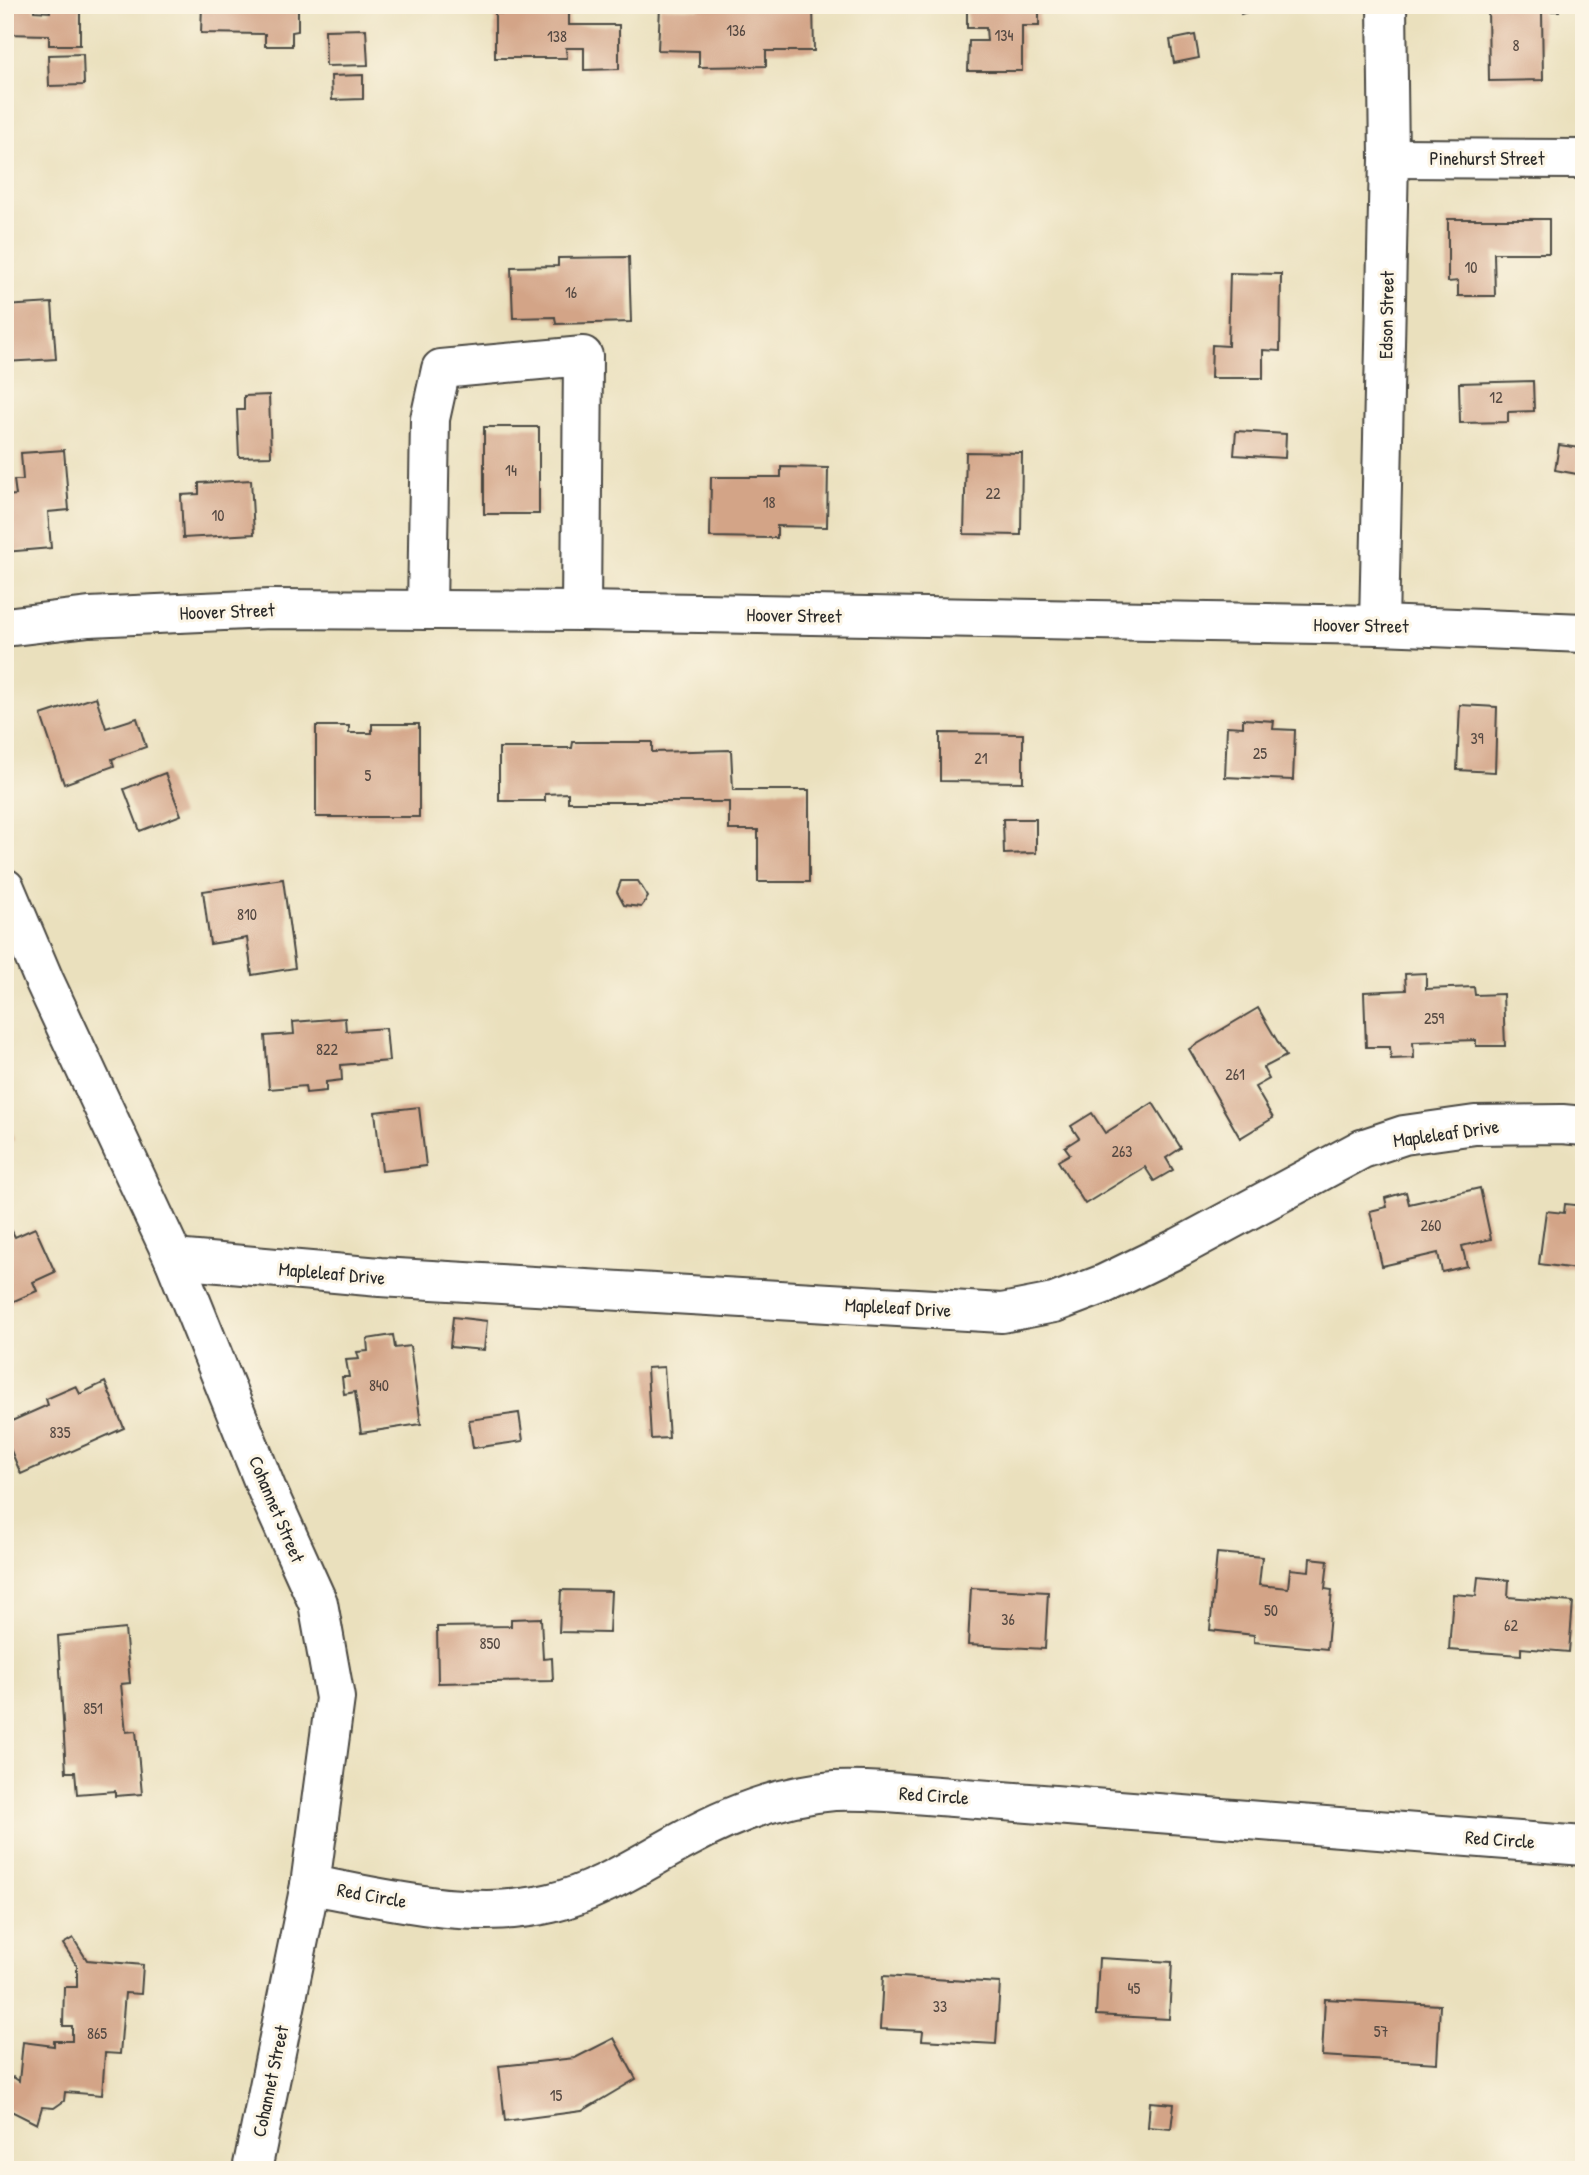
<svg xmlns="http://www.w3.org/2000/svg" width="1589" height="2175" font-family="'Patrick Hand',sans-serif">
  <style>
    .building { fill: #d3a487 }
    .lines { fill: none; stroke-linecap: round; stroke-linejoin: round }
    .minor-casing { stroke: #484641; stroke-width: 42 }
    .minor { stroke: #fff; stroke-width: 38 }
    .labels { text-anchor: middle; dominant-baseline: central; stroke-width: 6; stroke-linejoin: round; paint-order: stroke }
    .number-label { font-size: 16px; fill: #554942 }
    .street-label { font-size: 19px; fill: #2b2b2b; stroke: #fcf5e5 }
  </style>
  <rect width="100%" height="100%" fill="#fcf5e5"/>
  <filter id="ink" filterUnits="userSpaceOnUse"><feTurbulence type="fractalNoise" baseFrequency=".0143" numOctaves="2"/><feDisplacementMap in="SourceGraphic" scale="14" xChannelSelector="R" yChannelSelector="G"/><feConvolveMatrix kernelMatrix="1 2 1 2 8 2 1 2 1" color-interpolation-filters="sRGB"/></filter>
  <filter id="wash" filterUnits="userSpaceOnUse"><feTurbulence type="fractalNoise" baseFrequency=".00686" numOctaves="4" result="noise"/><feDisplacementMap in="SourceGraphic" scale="28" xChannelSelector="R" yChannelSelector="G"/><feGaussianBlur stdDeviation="1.57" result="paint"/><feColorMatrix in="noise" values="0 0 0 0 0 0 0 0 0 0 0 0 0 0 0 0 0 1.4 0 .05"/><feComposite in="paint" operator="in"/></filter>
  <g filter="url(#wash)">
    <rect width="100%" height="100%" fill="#eae0bd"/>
    <g id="blocks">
      <!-- building -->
      <g class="building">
        <path d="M5 5H34V11L50 12V5H80V45H49V35L5 34Z"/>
        <path d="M202 5H298V31L292 32V46H265V34L201 33Z"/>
        <path d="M517 5H569V25H619V69L584 70V48H566L567 58H495V13L517 14Z"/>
        <path d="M699 5H813L814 51H766V66L699 67V51L658 50 660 7 699 9Z"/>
        <path d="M967 5H1039V26H1022V71H968L969 41H987L986 28H967Z"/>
        <path d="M1238 5H1265V6L1241 14Z"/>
        <path d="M1488 5H1559V11H1542L1543 80 1489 81Z"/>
        <path d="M366 29 368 65 326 66 325 30Z"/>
        <path d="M1195 35 1199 58 1174 63 1170 40Z"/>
        <path d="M83 54 84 85 49 86 48 55Z"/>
        <path d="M363 75V99L332 100 331 76Z"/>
        <path d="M1448 219H1549V253H1494L1495 296H1458V281L1448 282Z"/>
        <path d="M629 257 631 322 556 324 555 317 513 318 511 267 558 266V258Z"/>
        <path d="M1230 273 1281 274 1280 351 1263 350V378H1211L1212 345 1228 346Z"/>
        <path d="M52 303 56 359 5 362V306Z"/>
        <path d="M1533 381 1534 411 1508 412V422L1460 423 1459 383Z"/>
        <path d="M269 395 271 456 239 457 237 410H244V396Z"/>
        <rect x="484" y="427" width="55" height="87"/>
        <path d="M1236 431 1286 434 1285 458 1234 455Z"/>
        <path d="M1559 445 1581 448 1577 474 1555 470Z"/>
        <path d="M64 450 69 510 48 512 51 548 5 552V496L16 495 14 480H23L21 453Z"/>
        <path d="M966 452 1022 453 1021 535 964 534Z"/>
        <path d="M781 467 828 468 827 527 777 526V538L710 537 711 477H781Z"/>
        <path d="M251 480 254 534 183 538 181 495 199 494V483Z"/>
        <path d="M96 697 106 728 137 718 146 747 112 759 114 766 64 784 41 715Z"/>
        <path d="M1460 705 1497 707 1495 772 1457 770Z"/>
        <path d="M1243 719 1274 721 1273 729 1295 730 1293 780 1225 777 1227 726 1243 727Z"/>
        <path d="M372 724H419V817H316V726H349V733H372Z"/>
        <path d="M940 733 1023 734V782L940 781Z"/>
        <path d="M573 742H652V752L731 750 733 790H809V882H758V830H729V802H568V793L545 794V801H499V748H572Z"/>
        <path d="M165 773 181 815 140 831 124 789Z"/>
        <path d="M1003 819H1036V853L1004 854Z"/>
        <path d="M283 879 295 968 252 975 247 938 210 944 203 891Z"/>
        <path d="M621 881H638L648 897 641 907 624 905 617 892Z"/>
        <path d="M1426 973V989L1474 987 1475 995 1503 994 1505 1046H1476V1040L1413 1042 1414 1058 1391 1059 1390 1047H1366L1364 992 1406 990 1405 974Z"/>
        <path d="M1258 1008 1286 1056 1263 1068 1269 1079 1255 1087 1273 1118 1240 1138 1189 1049Z"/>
        <path d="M345 1018 346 1031 386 1028 389 1061 341 1065 342 1080 326 1082V1091L306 1093 305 1086 269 1089 265 1036 294 1034 293 1022Z"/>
        <path d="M1153 1103 1181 1148 1166 1158 1173 1170 1154 1181 1145 1167 1085 1204 1058 1161 1070 1154 1065 1147 1079 1138 1071 1126 1092 1113 1105 1133Z"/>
        <path d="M419 1107 426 1166 382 1171 375 1112Z"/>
        <path d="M5 1114 14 1140 5 1143Z"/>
        <path d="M1480 1188 1491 1239 1462 1246 1467 1266 1442 1272 1438 1253 1382 1266 1370 1211 1387 1207 1385 1198 1406 1192 1409 1204Z"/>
        <path d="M1565 1204 1584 1206V1270L1539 1264 1546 1211 1564 1213Z"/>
        <path d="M35 1228 55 1272 33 1282 37 1291 5 1305V1234L12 1231 15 1237Z"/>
        <path d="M453 1317 487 1321 484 1350 450 1347Z"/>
        <path d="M393 1335 395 1348 410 1346 421 1424 361 1433 355 1392 344 1394 342 1377H349L346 1360 359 1359 357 1352 368 1351 367 1339Z"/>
        <path d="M664 1367 669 1438 651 1439 647 1368Z"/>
        <path d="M105 1382 124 1428 21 1474 5 1437V1424L48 1405 46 1399 76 1386 80 1394Z"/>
        <path d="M519 1413 523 1441 473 1448 469 1420Z"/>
        <path d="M1217 1553 1262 1557 1259 1585 1288 1588 1290 1569 1309 1571 1310 1558 1328 1560 1325 1589 1332 1590 1327 1649 1254 1642V1635L1210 1630Z"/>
        <path d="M1478 1577 1509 1580 1508 1597 1573 1602 1569 1652 1521 1648V1655L1449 1650 1453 1594 1476 1596Z"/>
        <path d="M971 1588 1048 1592 1045 1649 968 1645Z"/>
        <path d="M561 1590 611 1591 609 1633 559 1632Z"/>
        <path d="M541 1618 543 1659 552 1658 553 1681 438 1683 437 1627 511 1626V1619Z"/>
        <path d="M125 1629 130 1683 121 1684 126 1732 136 1731 142 1794 115 1796V1791L77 1794 75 1772H66L58 1636Z"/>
        <path d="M73 1938 87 1960 143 1965 141 1994 125 1993 120 2054 105 2053 102 2095 65 2092 64 2101 54 2108 42 2107 37 2124 5 2108V2088L13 2077 19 2081 23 2042 54 2046V2041H72V2026H63L64 1987H77V1966L63 1944Z"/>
        <path d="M1099 1958 1172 1962 1169 2019 1096 2015Z"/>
        <path d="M883 1976 1000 1983 996 2044 922 2040 923 2031 880 2029Z"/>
        <path d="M1325 1999 1440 2005 1437 2063 1322 2056Z"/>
        <path d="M614 2038 636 2079 582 2111 505 2121 499 2066 575 2058Z"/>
        <path d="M1150 2102 1174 2104 1171 2129 1148 2127Z"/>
      </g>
    </g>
  </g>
  <g filter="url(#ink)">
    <use href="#blocks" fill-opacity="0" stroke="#484641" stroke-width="2"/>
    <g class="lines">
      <defs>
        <g id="minor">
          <path d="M1389 158 1584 159"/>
          <path d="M427 610 430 419 441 369 583 356 581 611"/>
          <path d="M1379 625 1389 158 1387 5"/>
          <path d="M5 627 89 617 271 609 581 611 1379 625 1584 633"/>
          <path d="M5 888 44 980 174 1259 267 1490 318 1603 335 1698 310 1885 252 2170"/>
          <path d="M174 1259 380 1277 1002 1313 1054 1303 1104 1284 1180 1247 1362 1149 1404 1135 1475 1125 1562 1124 1584 1126"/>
          <path d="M310 1885C388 1898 471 1922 551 1903 598 1892 641 1863 684 1840 731 1814 781 1795 834 1791 852 1790 870 1791 887 1792L1584 1846"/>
        </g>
      </defs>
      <!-- minor casing -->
      <use href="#minor" class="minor-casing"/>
      <!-- minor -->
      <use href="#minor" class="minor"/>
    </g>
  </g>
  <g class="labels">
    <!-- number labels -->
    <g class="number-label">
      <text x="736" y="30">136</text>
      <text x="1004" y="35">134</text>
      <text x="557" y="36">138</text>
      <text x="1516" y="45">8</text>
      <text x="1471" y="267">10</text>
      <text x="571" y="292">16</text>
      <text x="1496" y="397">12</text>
      <text x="511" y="470">14</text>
      <text x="993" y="493">22</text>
      <text x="769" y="502">18</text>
      <text x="218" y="515">10</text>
      <text x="1477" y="738">39</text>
      <text x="1260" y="753">25</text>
      <text x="981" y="758">21</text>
      <text x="368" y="775">5</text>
      <text x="247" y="914">810</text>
      <text x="1434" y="1018">259</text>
      <text x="327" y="1049">822</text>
      <text x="1235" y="1074">261</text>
      <text x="1122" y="1151">263</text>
      <text x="1431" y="1225">260</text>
      <text x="379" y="1385">840</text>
      <text x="60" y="1432">835</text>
      <text x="1271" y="1610">50</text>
      <text x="1008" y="1619">36</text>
      <text x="1511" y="1625">62</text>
      <text x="490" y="1643">850</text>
      <text x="93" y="1708">851</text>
      <text x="1134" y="1988">45</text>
      <text x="940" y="2006">33</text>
      <text x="1381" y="2031">57</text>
      <text x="97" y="2033">865</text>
      <text x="556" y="2095">15</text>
    </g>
    <!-- street labels -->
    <g class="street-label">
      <text x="1487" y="158">Pinehurst Street</text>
      <text transform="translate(1386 315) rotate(-89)">Edson Street</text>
      <text transform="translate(227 611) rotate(-2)">Hoover Street</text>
      <text transform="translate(794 615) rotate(1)">Hoover Street</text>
      <text transform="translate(1361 625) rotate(1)">Hoover Street</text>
      <text transform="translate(1446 1133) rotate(-8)">Mapleleaf Drive</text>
      <text transform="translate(332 1273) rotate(5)">Mapleleaf Drive</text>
      <text transform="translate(898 1307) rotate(3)">Mapleleaf Drive</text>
      <text transform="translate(277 1509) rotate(67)">Cohannet Street</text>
      <text transform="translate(934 1795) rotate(4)">Red Circle</text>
      <text transform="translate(1500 1839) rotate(4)">Red Circle</text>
      <text transform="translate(372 1895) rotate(10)">Red Circle</text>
      <text transform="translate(270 2081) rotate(-78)">Cohannet Street</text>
    </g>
  </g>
  <!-- margin -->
  <rect width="1589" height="2175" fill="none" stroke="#fcf5e5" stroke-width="28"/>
</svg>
